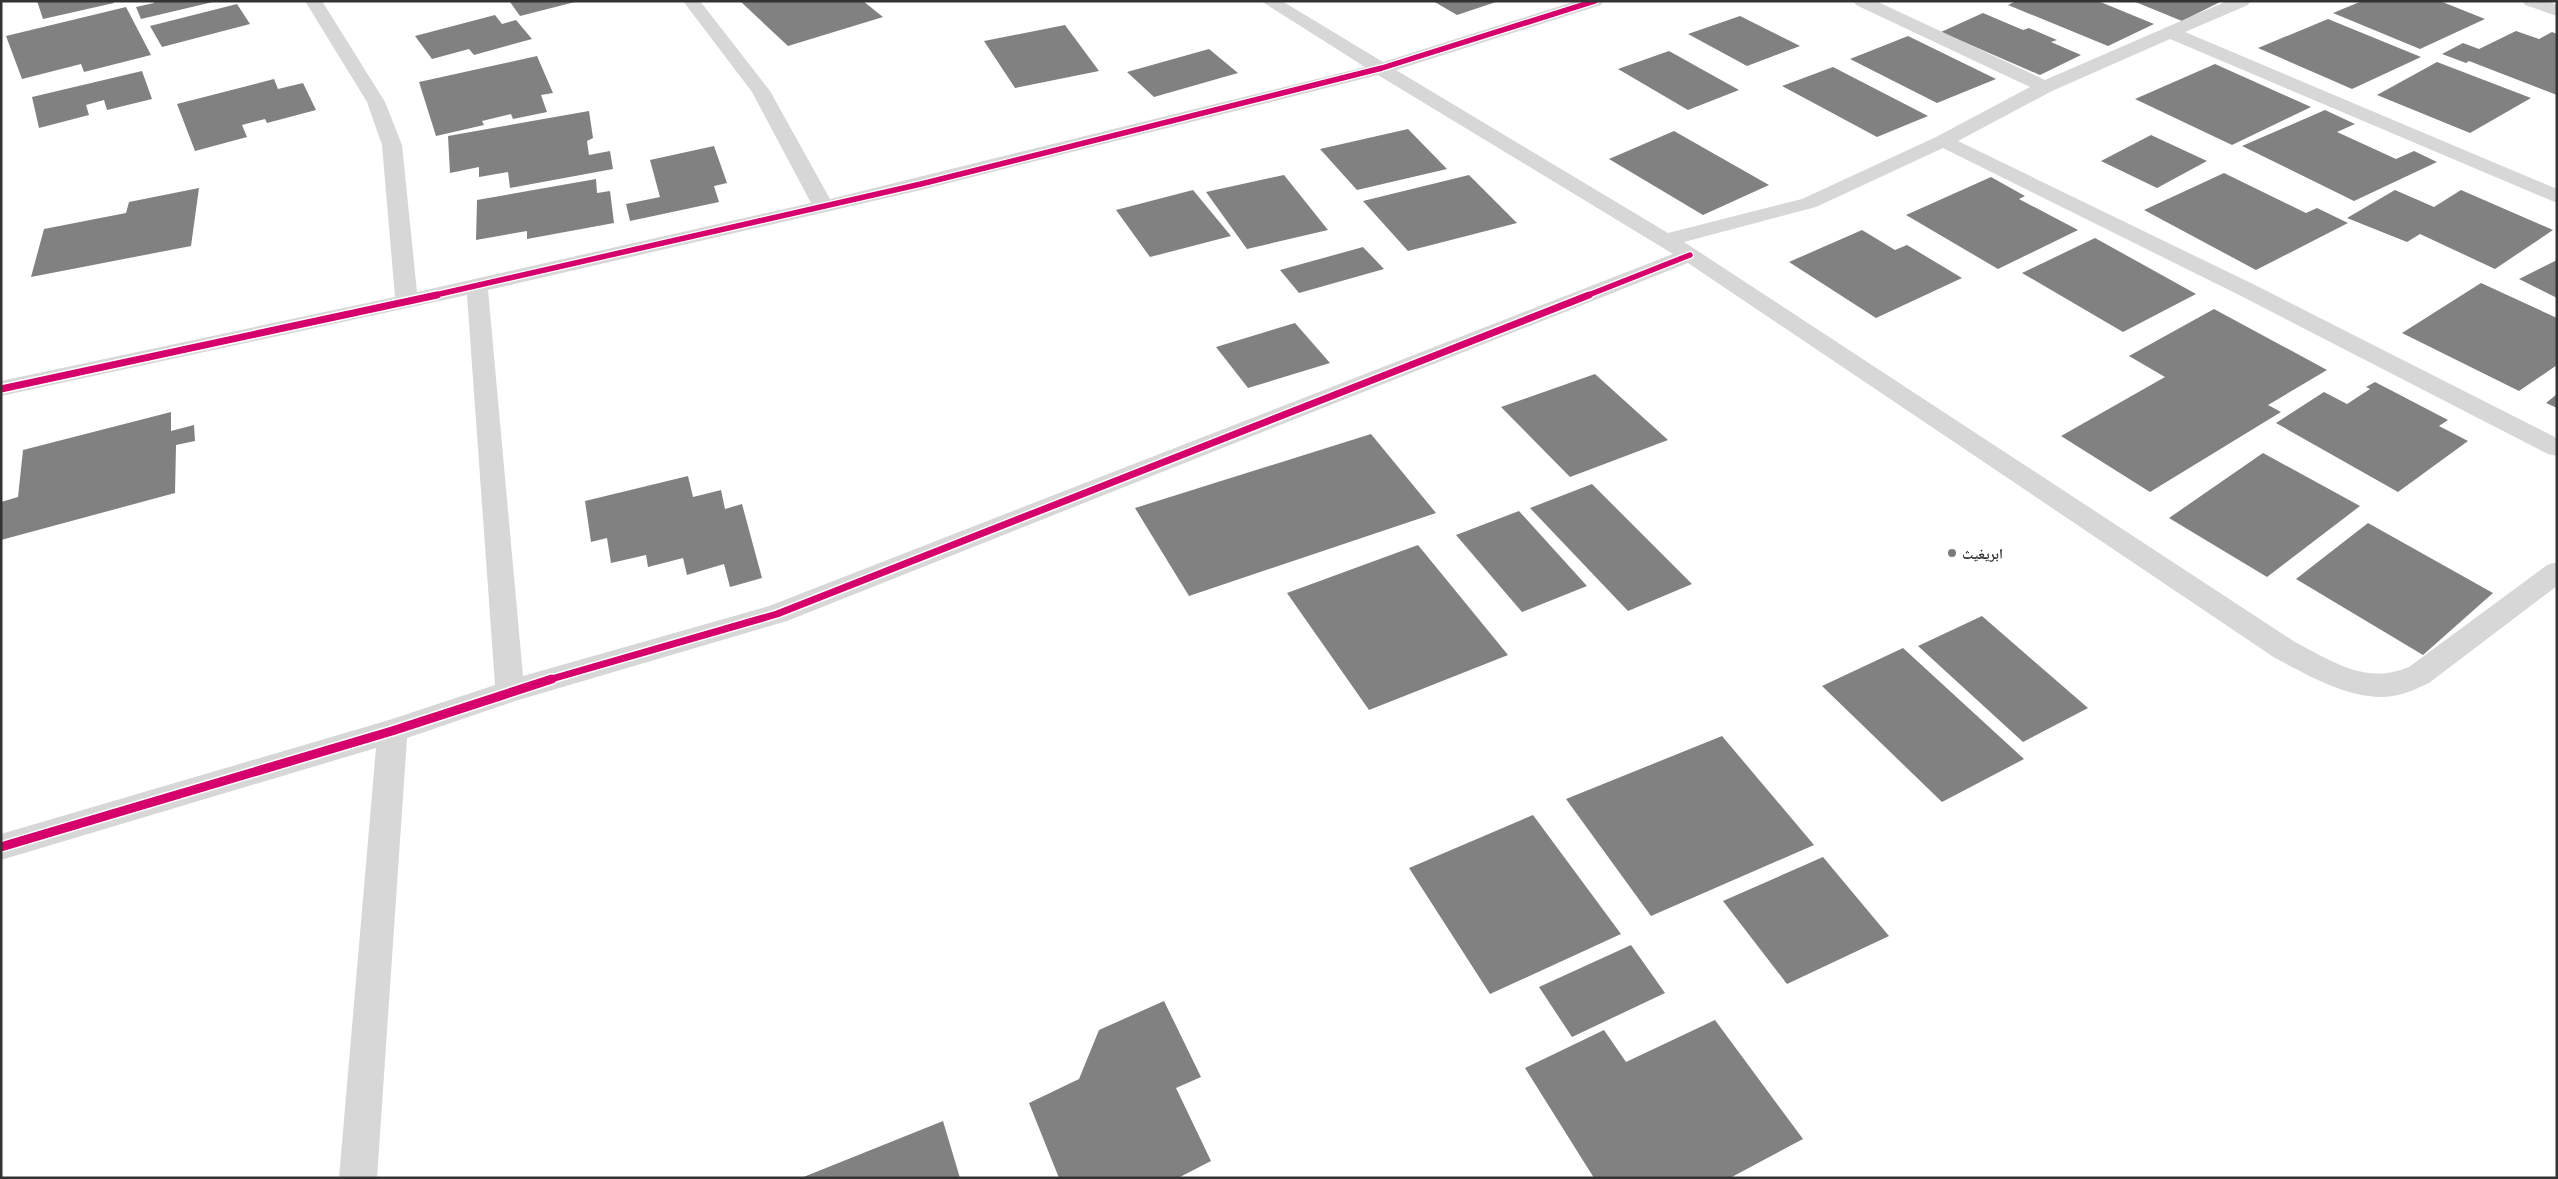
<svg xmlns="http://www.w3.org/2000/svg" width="2558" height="1179" font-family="Commissioner,'Noto Naskh Arabic',sans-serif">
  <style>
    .building { fill: #818181 }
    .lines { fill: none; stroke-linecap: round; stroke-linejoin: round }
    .street { fill: #d7d7d7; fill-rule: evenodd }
    .cycleway-far2-casing { stroke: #fff; stroke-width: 8 }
    .cycleway-far1-casing { stroke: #fff; stroke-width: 10 }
    .cycleway-casing { stroke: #fff; stroke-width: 12 }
    .cycleway-far2 { stroke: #d6006c; stroke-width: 5.5 }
    .cycleway-far1 { stroke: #d6006c; stroke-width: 7 }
    .cycleway { stroke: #d6006c; stroke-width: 9 }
    .poi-dot { fill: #7a7a7a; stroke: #fff; stroke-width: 2 }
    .labels { text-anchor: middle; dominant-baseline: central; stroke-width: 5; stroke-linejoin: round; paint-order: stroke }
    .poi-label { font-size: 14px; font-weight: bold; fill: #333; stroke: #fff; text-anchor: start }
  </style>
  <rect width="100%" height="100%" fill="#fff"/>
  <!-- building -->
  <g class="building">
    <path d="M37 1H113L114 3 43 19Z"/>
    <path d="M153 1H213V2L141 19 136 7 154 3Z"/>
    <path d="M512 1H575V2L520 16 510 2Z"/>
    <path d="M740 1H863L883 17 788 46Z"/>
    <path d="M1433 1H1496V2L1457 15Z"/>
    <path d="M2016 1H2098L2154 24 2108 46 2008 5Z"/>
    <path d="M2133 1H2222L2182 21Z"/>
    <path d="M2362 1H2440L2485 19 2420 49 2333 13Z"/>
    <path d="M237 4 250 24 162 47 150 26Z"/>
    <path d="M126 7 151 55 84 72 81 64 22 79 6 36Z"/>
    <path d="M1983 13 2023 30 2029 28 2057 40 2051 42 2081 55 2040 75 1941 32Z"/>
    <path d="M495 15 502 24 516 20 532 39 474 55 469 49 432 59 415 36Z"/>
    <path d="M1740 16 1800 46 1747 66 1688 34Z"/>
    <path d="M2328 19 2421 57 2352 89 2258 48Z"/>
    <path d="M1065 25 1099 71 1015 88 984 41Z"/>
    <path d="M2516 31 2539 39 2552 32 2557 34V95L2469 61 2466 63 2442 54 2463 43 2479 49Z"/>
    <path d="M1908 36 1996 79 1937 103 1850 59Z"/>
    <path d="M1209 49 1238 73 1154 97 1127 72Z"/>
    <path d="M1669 51 1739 90 1688 110 1618 69Z"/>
    <path d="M537 56 553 93 541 95 547 112 513 119 511 114 482 121 484 125 436 136 419 82Z"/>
    <path d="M2437 62 2531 98 2470 133 2377 95Z"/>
    <path d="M2215 64 2311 107 2232 145 2135 99Z"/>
    <path d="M1833 67 1928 116 1877 137 1782 86Z"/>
    <path d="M142 71 152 99 107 110 104 100 86 105 89 115 39 128 32 97Z"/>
    <path d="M274 79 278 89 303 83 316 110 267 123 265 119 242 125 247 137 195 151 177 104Z"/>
    <path d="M2325 110 2355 124 2337 132 2396 159 2414 151 2437 162 2354 201 2242 146Z"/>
    <path d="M589 111 593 138 587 141 589 155 610 151 613 169 510 188 508 172 479 177V167L450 173 448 136Z"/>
    <path d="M1408 129 1447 169 1357 190 1320 149Z"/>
    <path d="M1674 131 1769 185 1703 215 1609 159Z"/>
    <path d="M2151 135 2207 161 2157 188 2101 161Z"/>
    <path d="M714 146 727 183 714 186 719 202 630 221 626 204 660 197 650 160Z"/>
    <path d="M2224 173 2306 213 2317 208 2348 223 2256 270 2144 210Z"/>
    <path d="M1284 175 1328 230 1247 249 1206 192Z"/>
    <path d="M1469 175 1517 223 1408 251 1363 201Z"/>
    <path d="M1991 177 2025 196 2019 199 2078 230 1998 269 1906 215Z"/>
    <path d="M596 179 597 193 610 191 614 223 527 239V231L476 240 477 200Z"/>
    <path d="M199 188 191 246 31 277 44 229 126 213 129 202Z"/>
    <path d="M1193 190 1231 236 1150 257 1116 210Z"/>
    <path d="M2395 190 2434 207 2461 190 2553 230 2495 269 2420 234 2407 242 2347 218Z"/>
    <path d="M1862 230 1895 250 1907 245 1962 278 1876 318 1789 262Z"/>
    <path d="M2095 238 2196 294 2123 332 2022 273Z"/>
    <path d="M1363 247 1384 269 1299 293 1280 270Z"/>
    <path d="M2557 260V298L2519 279Z"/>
    <path d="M2481 283 2557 318V365L2519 391 2402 333Z"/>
    <path d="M2214 309 2327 370 2268 405 2281 412 2150 492 2061 436 2165 377 2129 356Z"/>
    <path d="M1295 323 1330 363 1248 388 1216 347Z"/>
    <path d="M1595 374 1668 440 1570 477 1501 407Z"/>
    <path d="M2375 382 2448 420 2439 426 2468 441 2398 492 2276 423 2324 392 2347 404 2370 389 2366 387Z"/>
    <path d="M2557 394V408L2546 403Z"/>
    <path d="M171 412V431L194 425 195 441 176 445 175 493 1 540V502L18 497 23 450Z"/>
    <path d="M1371 434 1436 513 1189 596 1135 508Z"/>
    <path d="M2263 453 2360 506 2267 577 2169 518Z"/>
    <path d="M688 476 693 497 721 490 725 509 742 504 762 578 730 587 724 564 687 575 683 558 648 567 646 555 611 563 607 538 591 542 585 501Z"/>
    <path d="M1592 484 1692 584 1628 611 1530 508Z"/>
    <path d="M1519 511 1587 586 1522 612 1456 535Z"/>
    <path d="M2368 523 2493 593 2423 655 2296 579Z"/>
    <path d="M1418 545 1508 655 1369 710 1287 593Z"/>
    <path d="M1982 616 2088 708 2023 742 1918 646Z"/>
    <path d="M1903 648 2024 759 1942 802 1822 686Z"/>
    <path d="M1722 736 1814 845 1651 916 1566 799Z"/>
    <path d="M1533 815 1621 934 1490 994 1409 868Z"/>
    <path d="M1823 857 1889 936 1787 984 1723 901Z"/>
    <path d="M1631 945 1665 993 1572 1037 1539 987Z"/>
    <path d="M1164 1001 1201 1077 1176 1088 1211 1161 1178 1178H1059L1029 1103 1079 1079 1099 1030Z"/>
    <path d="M1715 1020 1803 1139 1730 1178H1594L1525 1068 1604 1030 1626 1062Z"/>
    <path d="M943 1121 960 1178H801Z"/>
  </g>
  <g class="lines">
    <!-- street -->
    <g class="street">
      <path d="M305 1H322L385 102 402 145 417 292 811 203 752 92 683 1H700L770 91 830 199 1365 67 1261 1H1282L1383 62 1576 1H1603L1601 5 1396 70 1668 233 1802 199 1936 137 2030 87 1856 5 1854 1H1876L2045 80 2227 1H2250L2248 5 2185 32 2557 189V203L2170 39 2052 91 1958 141 2257 286 2557 438V456L2548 454 2241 296 1943 148 1816 207 1684 242 2295 642C2334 662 2365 685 2409 667L2547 565 2557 562V586L2429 683C2418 688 2406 694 2393 696 2352 702 2310 676 2275 658L1688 263 787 621 515 701 407 738 377 1178H339L376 748 1 860V834L389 720 495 685 467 295 1 396V381L395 297 382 145 367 102ZM1378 75 1673 254 769 606 523 676 488 290 921 190Z"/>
      <path d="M2523 1H2547L2557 5V16L2525 5Z"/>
    </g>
    <defs>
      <g id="cycleway-far2">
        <path d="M431 296 921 184 1382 68 1595 1"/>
        <path d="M1586 296 1690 255"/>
      </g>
      <g id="cycleway-far1">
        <path d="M1 389 437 295"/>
        <path d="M548 680 777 614 1589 295"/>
      </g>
      <path id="cycleway" d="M1 847 392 731 552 679"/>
    </defs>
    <!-- cycleway-far2 casing -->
    <use href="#cycleway-far2" class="cycleway-far2-casing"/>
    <!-- cycleway-far1 casing -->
    <use href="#cycleway-far1" class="cycleway-far1-casing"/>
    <!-- cycleway casing -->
    <use href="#cycleway" class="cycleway-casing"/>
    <!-- cycleway-far2 -->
    <use href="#cycleway-far2" class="cycleway-far2"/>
    <!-- cycleway-far1 -->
    <use href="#cycleway-far1" class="cycleway-far1"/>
    <!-- cycleway -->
    <use href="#cycleway" class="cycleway"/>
  </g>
  <!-- markers -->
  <circle class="poi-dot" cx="1952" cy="553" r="5"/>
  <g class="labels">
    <!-- poi labels -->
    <g class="poi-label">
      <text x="1962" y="553">ابريغيث</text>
    </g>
  </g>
  <!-- border -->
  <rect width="2558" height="1179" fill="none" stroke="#333333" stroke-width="5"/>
</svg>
